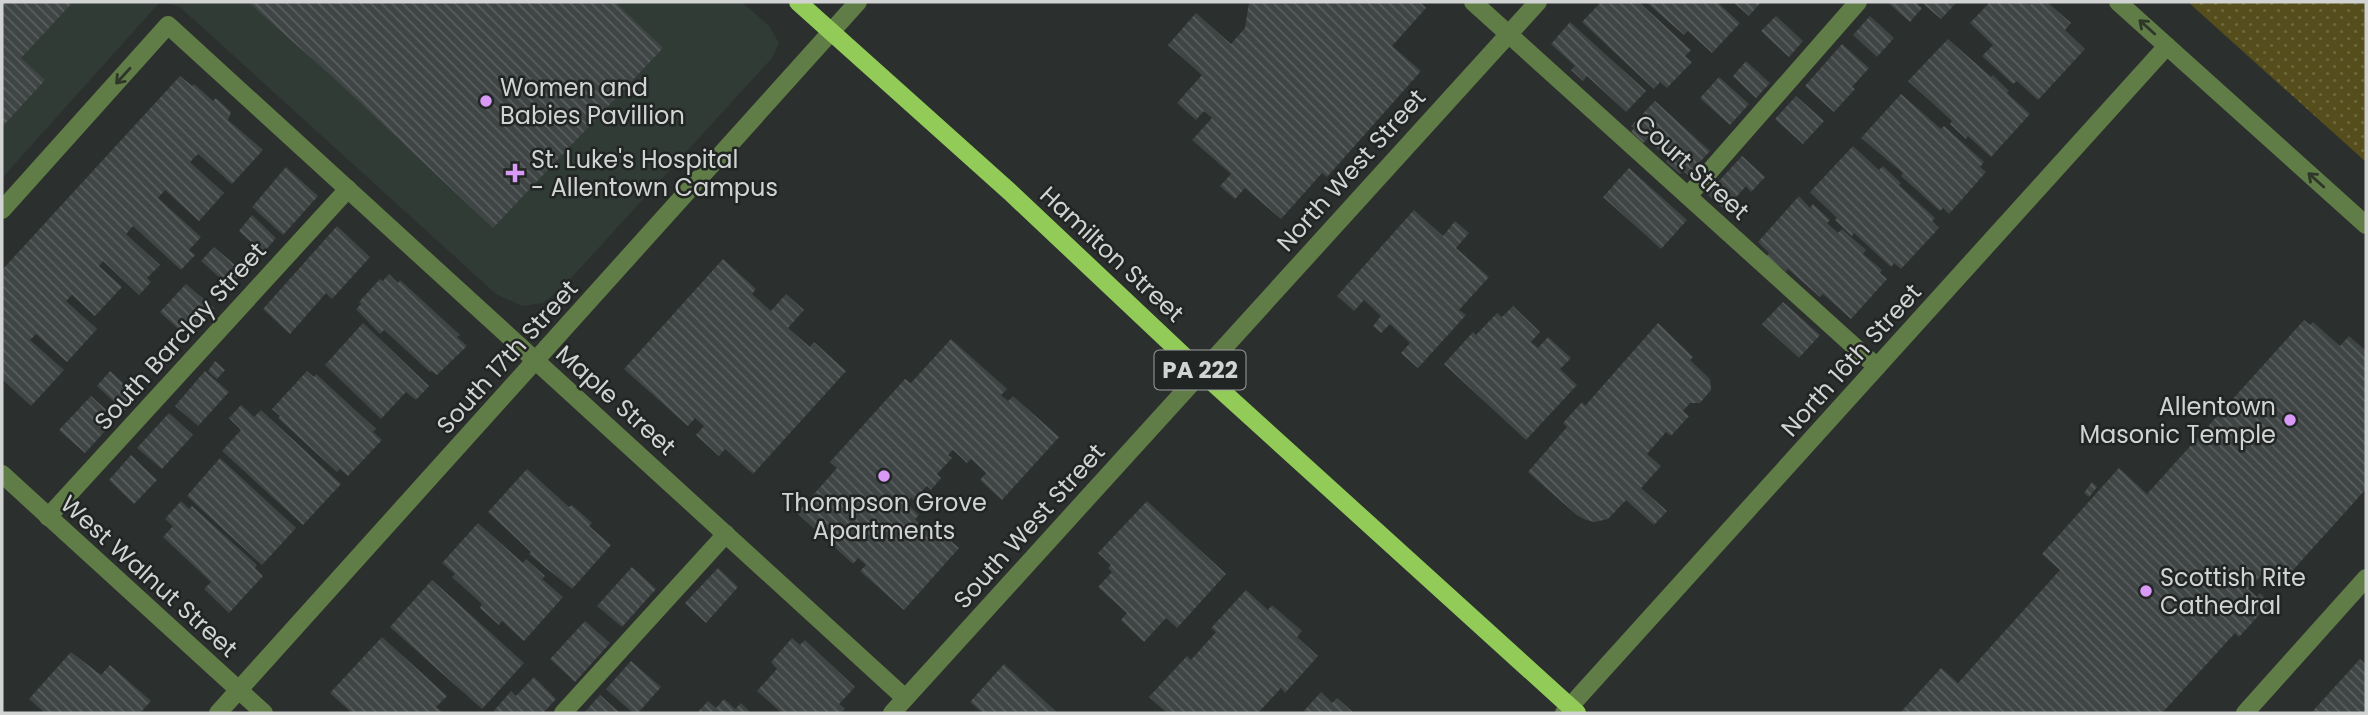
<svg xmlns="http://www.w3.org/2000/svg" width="2368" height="715" font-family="Poppins,sans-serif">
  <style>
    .built { fill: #313b36 }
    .green { fill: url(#green-dots) }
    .building { fill: url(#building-back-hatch) }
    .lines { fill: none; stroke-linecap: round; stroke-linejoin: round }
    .minor { stroke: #617d47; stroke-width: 18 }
    .major { stroke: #92cb57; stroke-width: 18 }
    .oneway { stroke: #2e372a }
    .poi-dot { fill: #d99af7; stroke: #212523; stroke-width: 2.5 }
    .labels { text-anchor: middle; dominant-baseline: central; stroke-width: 5; stroke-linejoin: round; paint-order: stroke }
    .shield { fill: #212523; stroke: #9da09e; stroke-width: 2 }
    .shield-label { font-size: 23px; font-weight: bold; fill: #d2d4d3 }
    .poi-label { font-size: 24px; fill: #d2d4d3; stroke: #212523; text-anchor: start }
    .street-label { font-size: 24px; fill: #d2d4d3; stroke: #212523 }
  </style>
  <defs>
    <pattern id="green-dots" width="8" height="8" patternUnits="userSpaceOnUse" patternTransform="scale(1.75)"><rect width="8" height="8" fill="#554e1c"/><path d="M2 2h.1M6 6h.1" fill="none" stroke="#6d673c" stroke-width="1.8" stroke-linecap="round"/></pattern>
    <pattern id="building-back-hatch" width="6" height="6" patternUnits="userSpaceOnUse" patternTransform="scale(1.75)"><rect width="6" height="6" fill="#3f4444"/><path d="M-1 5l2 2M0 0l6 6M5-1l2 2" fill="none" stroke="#5a5e5e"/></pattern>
  </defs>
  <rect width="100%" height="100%" fill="#2b2f2d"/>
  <!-- built -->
  <g class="built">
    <path d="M2 2H160L2 178Z"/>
    <path d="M164 2H742L769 26 779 43 772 58 563 287 543 303 522 306 496 294 180 7Z"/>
  </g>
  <!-- green -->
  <path class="green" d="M2188 2H2366V162Z"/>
  <!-- building -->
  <g class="building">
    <path d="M2 2H73L21 58 45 80 2 127Z"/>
    <path d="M248 2H615L663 48 493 228 335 79Z"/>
    <path d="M1249 2H1420L1426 8 1392 46 1421 71 1327 177 1322 173 1281 219 1245 188 1235 199 1220 186 1231 174 1192 140 1212 118 1204 111 1196 120 1177 103 1202 75 1168 45 1196 13 1231 44 1245 28Z"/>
    <path d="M1601 2H1639L1691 50 1685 56 1692 62 1667 88 1660 82 1654 89 1582 22Z"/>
    <path d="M1646 2H1717L1740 23 1712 53 1688 31 1684 35Z"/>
    <path d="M1733 2H1761L1749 16Z"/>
    <path d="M1887 2H1915L1922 8 1910 22Z"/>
    <path d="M1921 2H1957L1941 19Z"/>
    <path d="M1990 2H2026L2030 5 2032 2H2047L2071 23 2065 30 2085 49 2038 100 2017 81 2013 84 1982 56 1993 45 1970 23Z"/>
    <path d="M1776 16 1803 41 1789 57 1761 31Z"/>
    <path d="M1870 16 1894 38 1877 57 1853 35Z"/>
    <path d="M1570 22 1646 91 1626 112 1587 76 1583 81 1571 70 1575 66 1551 44Z"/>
    <path d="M1948 39 1991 77 1993 75 2009 91 2007 93 2030 114 1991 157 1968 136 1966 139 1950 124 1952 121 1908 81Z"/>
    <path d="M1842 44 1869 68 1852 87 1855 89 1834 112 1805 86Z"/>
    <path d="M1746 61 1770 83 1756 98 1733 76Z"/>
    <path d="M180 76 192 86 194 84 213 101 216 98 231 112 228 120 263 150 232 184 198 154 190 162 224 193 199 221 165 190 158 198 201 237 189 250 195 255 181 270 133 226 126 234 160 265 147 278 151 282 139 295 103 261 99 266 122 287 95 316 72 295 66 301 97 329 67 362 36 334 30 340 64 370 31 406 2 379V270Z"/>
    <path d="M1719 77 1749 104 1730 125 1700 98Z"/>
    <path d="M1901 94 1941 129 1944 126 1984 162 1980 167 1986 172 1949 214 1943 208 1940 211 1901 176 1903 173 1861 138Z"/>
    <path d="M1796 96 1824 121 1803 144 1775 119Z"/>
    <path d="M1655 101 1710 151 1688 175 1683 171 1680 174 1666 162 1668 159 1647 139 1643 143 1631 132 1634 128 1631 126Z"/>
    <path d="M1853 146 1879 170 1883 166 1901 183 1899 185 1935 218 1932 221 1939 228 1901 269 1894 263 1891 267 1854 233 1852 236 1835 220 1837 218 1810 192Z"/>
    <path d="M1742 156 1765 177 1751 192 1746 186 1725 210 1707 194Z"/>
    <path d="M286 167 318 196 283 235 252 207Z"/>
    <path d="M1629 168 1687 220 1661 249 1603 197Z"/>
    <path d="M1799 196 1810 208 1813 204 1830 220 1827 223 1838 233 1842 229 1866 250 1863 254 1882 270 1880 273 1887 279 1851 319 1823 294 1820 297 1788 269 1786 272 1767 256 1769 253 1758 242Z"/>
    <path d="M1414 210 1443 236 1455 221 1469 233 1456 248 1489 277 1459 310 1466 315 1418 368 1401 353 1410 343 1390 324 1381 333 1373 326 1381 316 1364 300 1354 311 1337 296Z"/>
    <path d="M252 215 276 238 263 253 239 231Z"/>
    <path d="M337 226 370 257 332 299 326 293 290 334 263 309Z"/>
    <path d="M214 247 243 272 229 286 201 261Z"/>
    <path d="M723 259 756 289 752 294 771 311 786 294 804 310 788 328 810 347 814 342 846 371 753 474 725 449 719 456 696 435 704 426 695 418 688 426 624 369Z"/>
    <path d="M389 274 398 283 400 280 460 335 457 337 467 346 437 375 432 371 430 372 384 330 380 334 356 309 361 304 359 302 380 279 383 281Z"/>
    <path d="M186 284 214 308 188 338 160 312Z"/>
    <path d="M1783 302 1820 335 1799 358 1762 324Z"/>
    <path d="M1513 306 1540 332 1531 342 1538 348 1548 337 1571 358 1560 369 1577 385 1526 440 1444 364 1473 332 1476 335 1497 313 1502 317Z"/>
    <path d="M2304 320 2310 325 2313 322 2340 346 2349 336 2366 351V489L2283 581 2269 567 2256 581 2248 589 2257 597 2260 593 2270 603 2239 637 2235 633 2162 713H1900L1941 668 1958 683 2060 570 2042 554 2119 468 2147 494Z"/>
    <path d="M363 323 429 386 416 400 406 392 381 419 325 365Z"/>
    <path d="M1658 323 1693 357 1690 360 1710 379 1711 390 1700 403H1690L1683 411 1689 416 1671 436 1666 432 1647 454 1661 466 1641 488 1667 511 1654 525 1626 500 1608 519 1595 522 1586 520 1578 516 1528 472 1567 427 1563 423 1582 402 1585 406Z"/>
    <path d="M951 339 1007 389 1001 395 1008 401 1013 396 1059 437 1002 500 980 480 986 473 971 459 967 463 953 450 948 455 952 458 937 474 941 478 931 490 927 486 913 500 911 498 906 503 919 515 915 519 929 533 934 527 959 548 904 610 860 571 866 565 858 558 853 564 797 513 837 468 830 462 905 379 911 383Z"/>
    <path d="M215 361 225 370 217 379 208 371Z"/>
    <path d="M110 371 137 396 124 411 97 386Z"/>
    <path d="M205 371 229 392 198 426 175 406Z"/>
    <path d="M307 371 314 377 316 374 376 429 373 432 382 440 348 476 340 469 337 472 278 418 280 416 272 409Z"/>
    <path d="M91 396 116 419 85 453 59 430Z"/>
    <path d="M241 405 254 417 261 410 341 484 303 525 222 451 241 430 229 418Z"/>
    <path d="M169 413 193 435 162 469 137 448Z"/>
    <path d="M131 455 157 480 134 504 109 480Z"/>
    <path d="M220 458 296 528 262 565 187 496Z"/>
    <path d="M527 469 569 507 572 505 592 523 589 526 611 545 572 589 529 554 531 552 488 512Z"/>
    <path d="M2092 482 2097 487 2089 497 2084 493Z"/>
    <path d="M181 501 189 509 192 506 257 565 255 568 263 576 229 613 204 589 211 582 163 537 173 526 165 519Z"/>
    <path d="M1147 501 1226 574 1177 628 1166 618 1144 642 1121 620 1127 613 1098 587 1112 572 1108 568 1111 565 1098 553Z"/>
    <path d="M478 523 523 563 526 559 545 576 542 579 563 597 524 641 502 621 499 625 480 608 482 604 452 577 455 574 442 563Z"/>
    <path d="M632 567 656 589 622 627 597 606Z"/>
    <path d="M718 568 738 587 706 623 685 603Z"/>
    <path d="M432 580 524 663 482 709 390 627Z"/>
    <path d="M1246 590 1268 610 1272 605 1302 631 1297 637 1318 656 1285 693 1281 688 1258 713H1167L1149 697 1187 656 1191 660 1216 632 1211 628Z"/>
    <path d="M585 621 610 643 575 682 550 659Z"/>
    <path d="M382 637 447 696 436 707 444 713H352L330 693Z"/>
    <path d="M792 638 800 645 805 640 855 687 839 704 845 709 840 713H782L757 691 777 669 771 662Z"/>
    <path d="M71 652 101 675 110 665 151 701 140 713H45L29 699Z"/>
    <path d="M2360 659 2366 665V713H2313L2312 712Z"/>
    <path d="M631 661 661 687 638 713H633L606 689Z"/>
    <path d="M1004 664 1058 713H983L970 702Z"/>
    <path d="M534 677 556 699 543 713H492L511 691 516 696Z"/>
    <path d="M1321 692 1332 703 1337 698 1354 713H1302Z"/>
    <path d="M600 695 620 713H584Z"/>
    <path d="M724 699 735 709 741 703 751 713H697L708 701 716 708Z"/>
  </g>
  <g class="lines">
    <!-- minor -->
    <g class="minor">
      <path d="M1473 2 1877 367"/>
      <path d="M2118 2 2366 225"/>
      <path d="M1688 196 1858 2"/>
      <path d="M2 210 168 25 905 698"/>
      <path d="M2 474 264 713"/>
      <path d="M48 517 348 189"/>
      <path d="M218 713 858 2"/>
      <path d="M563 713 726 534"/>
      <path d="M892 713 1538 2"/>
      <path d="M1564 713 2167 46"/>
      <path d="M2245 713 2366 578"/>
    </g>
    <!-- major -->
    <path class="major" d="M798 2 1010 192 1201 372 1577 713"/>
  </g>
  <!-- one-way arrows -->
  <defs><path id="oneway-shaft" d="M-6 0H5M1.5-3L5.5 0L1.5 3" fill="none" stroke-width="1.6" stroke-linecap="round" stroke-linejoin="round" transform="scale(1.75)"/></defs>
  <g class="oneway">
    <use href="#oneway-shaft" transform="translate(2147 27) rotate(-138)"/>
    <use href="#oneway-shaft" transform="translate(123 76) rotate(132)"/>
    <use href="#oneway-shaft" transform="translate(2316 180) rotate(-138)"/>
  </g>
  <!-- markers -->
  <g class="poi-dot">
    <circle cx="486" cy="101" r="7"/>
    <path d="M511.5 162.5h7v7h7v7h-7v7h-7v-7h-7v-7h7z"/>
    <circle cx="2290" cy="420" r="7"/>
    <circle cx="884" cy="476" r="7"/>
    <circle cx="2146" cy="591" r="7"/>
  </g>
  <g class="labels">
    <!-- shield labels -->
    <rect class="shield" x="1154.5" y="350.5" width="91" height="39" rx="5"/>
    <g class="shield-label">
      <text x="1200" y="370">PA 222</text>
    </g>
    <!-- poi labels -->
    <g class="poi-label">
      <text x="500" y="87">Women and<tspan x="500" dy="28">Babies Pavillion</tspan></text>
      <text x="531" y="159">St. Luke's Hospital<tspan x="531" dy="28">- Allentown Campus</tspan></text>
      <text x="2276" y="406" text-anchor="end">Allentown<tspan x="2276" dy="28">Masonic Temple</tspan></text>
      <text x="884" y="502" text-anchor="middle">Thompson Grove<tspan x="884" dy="28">Apartments</tspan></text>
      <text x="2160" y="577">Scottish Rite<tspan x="2160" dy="28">Cathedral</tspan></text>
    </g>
    <!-- street labels -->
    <g class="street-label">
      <text transform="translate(1692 167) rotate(42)">Court Street</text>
      <text transform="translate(1351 170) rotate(-48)">North West Street</text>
      <text transform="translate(1112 254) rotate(43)">Hamilton Street</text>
      <text transform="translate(180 336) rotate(-48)">South Barclay Street</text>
      <text transform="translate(507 357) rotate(-48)">South 17th Street</text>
      <text transform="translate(1851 360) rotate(-48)">North 16th Street</text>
      <text transform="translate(616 400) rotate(42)">Maple Street</text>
      <text transform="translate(1029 526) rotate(-48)">South West Street</text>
      <text transform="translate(149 576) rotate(42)">West Walnut Street</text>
    </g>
  </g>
  <!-- border -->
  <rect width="2368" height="715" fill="none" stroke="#d2d4d3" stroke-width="7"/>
</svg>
